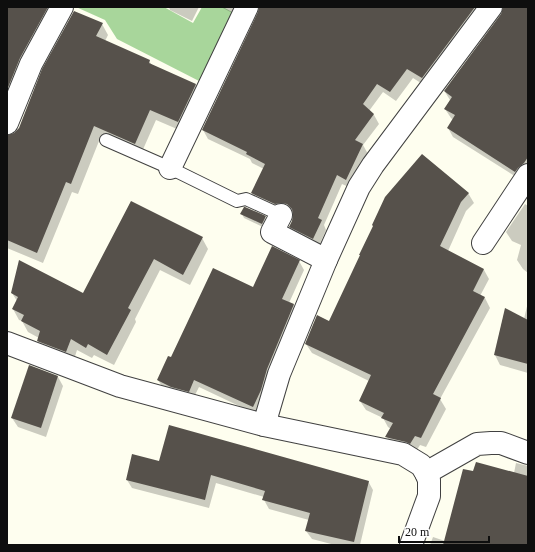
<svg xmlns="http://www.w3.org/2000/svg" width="535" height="552" font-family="'Times New Roman',serif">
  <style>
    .forest { fill: #a8d69b }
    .shadow { fill: #0003 }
    .building { fill: #56514b }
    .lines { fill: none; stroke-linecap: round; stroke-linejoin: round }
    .lane-casing { stroke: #414141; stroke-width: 14 }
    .street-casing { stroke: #414141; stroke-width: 24 }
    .lane { stroke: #fff; stroke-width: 12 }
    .street { stroke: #fff; stroke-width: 22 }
  </style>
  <rect width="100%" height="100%" fill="#fefeef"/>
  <!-- forest -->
  <path class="forest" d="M76 7H164L193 23 202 7H223L234 13 201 82 117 39 105 20Z"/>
  <!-- shadow -->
  <g class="shadow">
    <path d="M7 7H58L7 115Z"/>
    <path d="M169 7H199L192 21 170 10Z"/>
    <path d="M221 7H244L238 16Z"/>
    <path d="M260 7H488L427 87 413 78 396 101 383 92 369 111 374 115 379 124 363 145 368 154 351 188 342 184 324 225 326 230 318 248 295 236 290 227 293 221V213L257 202 252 193 264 169 252 163 250 159 208 139 203 130Z"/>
    <path d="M504 7H528V173L521 180 453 137 448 128 453 120 451 118 445 109 450 100 445 92 502 15Z"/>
    <path d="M102 24 108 35 105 41 149 61 152 65 196 85 202 96 184 132 156 120 141 154 101 136 78 194 72 192 43 263 7 248V136L16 133Z"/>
    <path d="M468 193 474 203 466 211 448 251 484 270 489 279 480 296 485 298 490 308 440 399 446 409 426 447 420 445 415 453 392 447 387 437 391 429 388 427 383 418 366 410 360 401 369 381 312 353 306 344Z"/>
    <path d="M131 202 202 238 208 249 190 285 160 270 135 319 136 322 114 365 94 355 92 358 77 350 73 363 45 352 38 341 39 338 28 332 22 321 19 320 13 309 17 301 12 293 84 294Z"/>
    <path d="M525 204 528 206V273L523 269 517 260 521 245 512 241 506 232Z"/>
    <path d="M242 214 265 217 268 222 265 228 244 218Z"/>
    <path d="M299 261 304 270 289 303 294 305 298 313 258 415 199 387 193 399 163 388 158 380 172 359 254 289Z"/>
    <path d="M528 302V373L500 365 495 355 505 309 524 319Z"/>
    <path d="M30 366 58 377 63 386 46 437 18 427 12 418Z"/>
    <path d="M160 462 368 481 373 490 360 545H335L312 539 306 531 309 520 269 509 264 500V497L216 483 209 508 132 488 127 480Z"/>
    <path d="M516 463 528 466V545H430L433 537 445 541 474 473H514Z"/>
  </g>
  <!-- building -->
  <g class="building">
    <path d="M7 7H48L20 58 7 90Z"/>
    <path d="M259 7H475L422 78 407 69 390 92 377 84 363 104 374 114 355 140 363 144 346 180 337 175 318 218 322 220 313 239 289 227 292 221 293 214 292 209 287 204 281 203 275 204 251 193 265 164 246 154 247 152 202 130 258 12Z"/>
    <path d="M503 7H528V157L524 163 518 168 515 172 447 128 455 115 444 109 452 97 444 91 501 14Z"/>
    <path d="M74 11 103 23 96 36 150 60 149 63 196 84 178 122 150 110 135 144 94 126 71 184 66 182 37 253 7 240V135L14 133 19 128 42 69Z"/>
    <path d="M422 154 469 193 461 202 440 246 484 269 473 291 485 297 433 394 441 398 421 438 415 436 410 444 406 442 385 437 393 423 381 418 384 413 359 401 371 375 305 344 317 315 329 321 360 255H359L373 226 372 225 385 197Z"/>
    <path d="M131 201 203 237 183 275 154 259 128 308 131 310 107 355 88 344 86 348 71 339 66 352 37 341 40 331 21 321 24 315 12 309 18 297 11 293 19 260 83 293Z"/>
    <path d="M244 207H245L266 216 262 224 240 214Z"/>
    <path d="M272 246 300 260 282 299 294 304 267 369 261 390 253 407 194 380 189 392 171 387 157 380 168 356 171 357 213 268 253 287Z"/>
    <path d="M505 308 528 320V364L494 355Z"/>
    <path d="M29 365 58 376 41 428 11 418Z"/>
    <path d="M169 425 369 481 354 542 305 531 310 513 262 500 265 491 211 475 205 500 126 480 132 454 159 461Z"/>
    <path d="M476 462 528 476V545H443L463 469 473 471Z"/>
  </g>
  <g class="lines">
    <defs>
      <path id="lane" d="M106 140 170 168 237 201 246 199 281 215"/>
      <g id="street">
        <path d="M7 123 31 64 62 7"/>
        <path d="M170 168 247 7"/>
        <path d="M281 215 272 232 326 260"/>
        <path d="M483 243 528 175"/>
        <path d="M7 343 120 386 264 425"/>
        <path d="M426 473 477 444 491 443H501L528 453"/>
        <path d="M411 545 429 496V480L426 473 421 465 403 454 264 425 279 374 326 260 359 187 373 165 491 7"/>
      </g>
    </defs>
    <!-- lane casing -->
    <use href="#lane" class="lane-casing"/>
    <!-- street casing -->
    <use href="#street" class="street-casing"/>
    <!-- lane -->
    <use href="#lane" class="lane"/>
    <!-- street -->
    <use href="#street" class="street"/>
  </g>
  <!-- border -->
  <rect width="535" height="552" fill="none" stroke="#0e0e0e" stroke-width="16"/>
  <!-- scale -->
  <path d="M399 536v6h90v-6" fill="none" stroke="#0e0e0e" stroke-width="2"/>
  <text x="405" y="536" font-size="12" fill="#0e0e0e" stroke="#ffffff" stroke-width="3" paint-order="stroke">20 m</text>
</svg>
